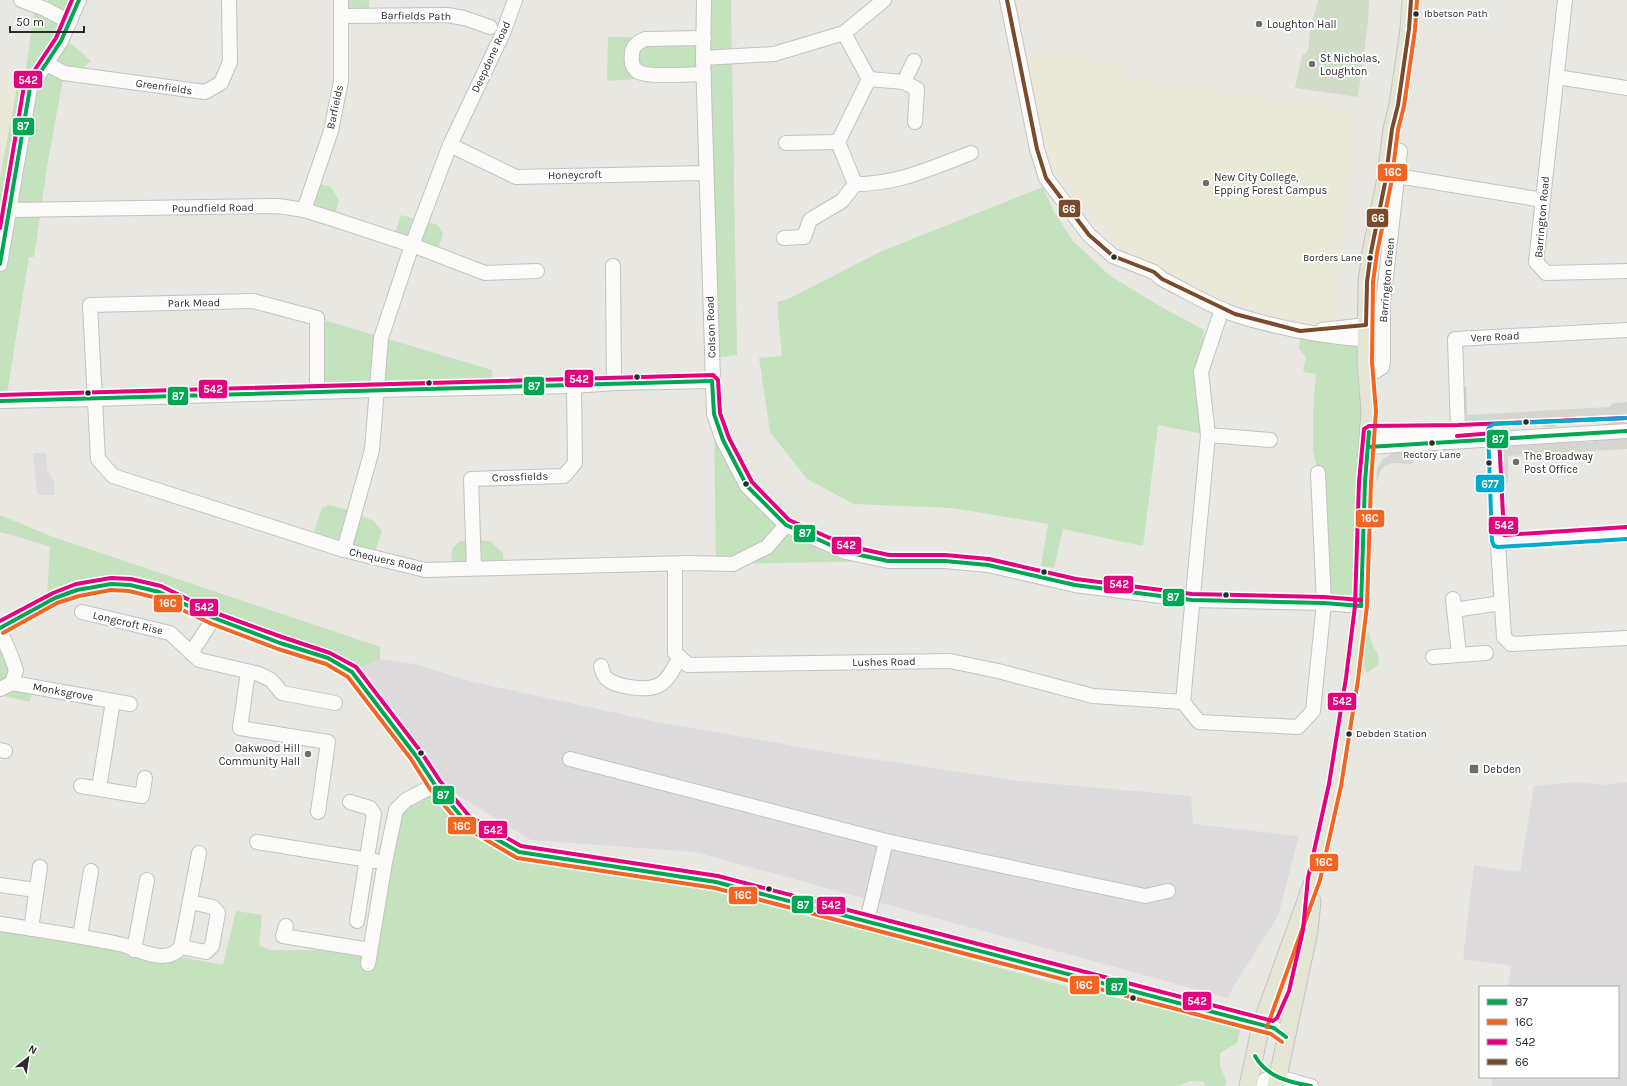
<svg xmlns="http://www.w3.org/2000/svg" width="1627" height="1086" font-family="Karla,sans-serif">
  <style>
    .industrial { fill: #dddbdc }
    .education { fill: #eae8d7 }
    .green { fill: #c4e2bd }
    .cemetery { fill: #d1ddc9 }
    .plaza { fill: #d6d5d0 }
    .lines { fill: none; stroke-linecap: round; stroke-linejoin: round }
    .minor-casing { stroke: #c2c2c1; stroke-width: 16 }
    .major-casing { stroke: #c5c4c2; stroke-width: 19 }
    .minor { stroke: #fcfbfa; stroke-width: 14 }
    .major { stroke: #e5e5d5; stroke-width: 17 }
    .bus-1-casing { stroke: #fff; stroke-width: 7 }
    .bus-2-casing { stroke: #fff; stroke-width: 7 }
    .bus-3-casing { stroke: #fff; stroke-width: 7 }
    .bus-4-casing { stroke: #fff; stroke-width: 7 }
    .bus-5-casing { stroke: #fff; stroke-width: 7 }
    .bus-1 { stroke: #00a651; stroke-width: 4 }
    .bus-2 { stroke: #f26522; stroke-width: 4 }
    .bus-3 { stroke: #e5007d; stroke-width: 4 }
    .bus-4 { stroke: #7a4b2a; stroke-width: 4 }
    .bus-5 { stroke: #00a9ce; stroke-width: 4 }
    .bus-dot { fill: #2b2b2b; stroke: #fff; stroke-width: 1.5 }
    .poi-dot { fill: #6d6d6b; stroke: #fff; stroke-width: 1.5 }
    .labels { text-anchor: middle; dominant-baseline: central; stroke-width: 4; stroke-linejoin: round; paint-order: stroke }
    .bus-label { font-size: 10px; fill: #2b2b2b; stroke: #fff; text-anchor: start }
    .street-label { font-size: 11px; fill: #2b2b2b; stroke: #fff }
    .poi-label { font-size: 11px; fill: #2b2b2b; stroke: #fff; text-anchor: start }
    .line-badge { stroke: #fff; stroke-width: 1.5 }
    .badge-label { font-size: 11px; text-anchor: middle; font-weight: bold; fill: #fff }
  </style>
  <rect width="100%" height="100%" fill="#e8e7e1"/>
  <!-- industrial -->
  <g class="industrial">
    <path d="M33 453H46L47 470 54 481 55 495H37Z"/>
    <path d="M380 659 414 664 473 682 657 722 852 756 1020 781 1191 796 1193 824 1299 836 1278 916 1233 987 1228 998 695 852 531 840 456 794 416 756 352 672Z"/>
    <path d="M1575 782 1605 785 1627 782V1086H1492L1493 1077H1618V987H1508L1511 966 1463 959 1474 865 1520 872 1534 786Z"/>
  </g>
  <!-- education -->
  <g class="education">
    <path d="M1026 54 1119 62 1121 75 1140 80 1354 111 1347 196 1333 319 1330 322 1320 323 1280 320 1248 305 1177 277 1112 241 1052 169 1033 93Z"/>
    <path d="M18 82 10 127 0 178V83Z"/>
  </g>
  <!-- green -->
  <g class="green">
    <path d="M48 0H79L61 40 73 45 91 61 74 74 64 73 48 161 34 257H29L6 400 0 401V178L18 82 25 77 34 13 45 9Z"/>
    <rect x="341" y="0" width="28" height="16"/>
    <path d="M704 0H731L737 355 711 358 704 74 607 81 608 37 704 38Z"/>
    <path d="M313 182 331 187 339 201 333 219 304 210Z"/>
    <path d="M1043 187 1054 212 1073 241 1110 276 1163 308 1204 330 1201 372 1208 435 1158 425 1143 546 1063 529 1054 568 1041 566 1048 524 953 508 854 504 807 479 770 432 759 358 782 356 777 302 788 299 882 251Z"/>
    <path d="M401 215 438 225 443 234 436 255 393 239Z"/>
    <path d="M317 318 492 370V387L317 391Z"/>
    <path d="M1366 325 1365 492 1352 593C1343 599 1338 599 1329 596L1318 473 1313 450V414L1316 374 1303 372 1306 357 1299 349 1300 331Z"/>
    <path d="M714 414 747 486 786 525 888 561 716 564Z"/>
    <path d="M329 505 345 509 374 521 382 531 373 557 311 540 322 508Z"/>
    <path d="M0 515 53 537 380 647V659L352 672 130 585 121 577 98 578 76 583 47 596 50 547 23 538 0 532Z"/>
    <path d="M460 541H490L503 553 504 568 451 569 452 549Z"/>
    <path d="M0 630 12 682 33 686 30 702 0 695Z"/>
    <path d="M1366 633H1369L1372 644 1378 655 1379 664 1367 673 1363 667V663Z"/>
    <path d="M435 785 465 821 519 852 619 868 741 896 1076 989 1199 1015 1241 1027 1237 1043 1220 1053V1067L1227 1082 1225 1086H1205L1204 1082 1190 1081 1179 1086H0V922L223 965 236 911 262 915 259 946 271 950H370L396 810Z"/>
  </g>
  <!-- cemetery -->
  <path class="cemetery" d="M1318 0H1369L1368 23 1358 97 1295 88 1302 55 1305 54 1308 51 1310 32Z"/>
  <!-- plaza -->
  <g class="plaza">
    <path d="M1463 340 1462 347V387H1467V415L1609 407 1613 403 1627 402V423L1606 425 1616 416 1565 418 1555 427H1547L1527 422 1489 424H1465L1458 350Z"/>
    <path d="M1627 431V449L1508 456V482L1505 481 1507 527 1504 523 1502 520 1500 448 1502 442 1507 446 1541 443 1565 435 1555 443 1593 442 1607 432Z"/>
    <path d="M1446 449 1451 453 1450 458 1423 459 1420 458 1417 453V450Z"/>
    <path d="M1408 450 1411 454 1413 460V464L1393 463 1385 466 1381 470 1376 483 1377 469 1383 459 1395 452Z"/>
  </g>
  <g class="lines">
    <defs>
      <g id="minor">
        <path d="M21 0 45 9 70 22"/>
        <path d="M704 0 703 58 714 414 723 440 747 486 786 525 846 552 888 561H945L988 565 1075 585 1192 600 1324 603 1361 606"/>
        <path d="M1007 0 1037 149 1046 178 1089 235 1113 256 1154 272 1162 279C1186 291 1210 306 1236 315 1277 328 1324 336 1367 340"/>
        <path d="M1565 0 1536 262 1546 273 1627 271"/>
        <path d="M341 16 447 15 464 18 490 27"/>
        <path d="M844 33 869 79 838 142 855 184C899 184 931 168 971 153"/>
        <path d="M704 38 645 39C638 42 632 46 632 54 631 60 632 67 637 71 646 78 690 74 704 74"/>
        <path d="M703 58 774 54 844 33 884 0"/>
        <path d="M47 64 64 73 205 92 221 83 230 62 229 0"/>
        <path d="M1557 77 1627 88"/>
        <path d="M869 79 904 82 917 89 915 122"/>
        <path d="M904 82 914 61"/>
        <path d="M786 143 838 142"/>
        <path d="M450 145 516 177 706 173"/>
        <path d="M1397 176 1543 200"/>
        <path d="M9 210 278 206 304 210 333 219 412 245 485 273 537 271"/>
        <path d="M304 210 331 131 341 81V0"/>
        <path d="M784 238 804 237 810 220 842 201 855 184"/>
        <path d="M0 264 30 88 61 41 79 0"/>
        <path d="M613 266 614 383"/>
        <path d="M1222 309 1201 372 1208 435 1183 702 1199 722 1298 727 1313 711 1324 603 1318 473"/>
        <path d="M1322 330 1366 325"/>
        <path d="M1367 377 1382 367 1383 361V304L1400 151"/>
        <path d="M317 391V318L253 301 90 305 98 459 113 476 344 550 425 570 688 563 733 564 767 547 786 525"/>
        <path d="M0 401 95 399 376 390 574 386 614 383 712 381"/>
        <path d="M1494 430 1497 530 1504 637 1511 644 1627 638"/>
        <path d="M1458 431 1455 339 1627 330"/>
        <path d="M1369 432 1397 433 1496 429"/>
        <path d="M1208 435 1270 440"/>
        <path d="M1368 447 1627 431"/>
        <path d="M1498 541 1627 533"/>
        <path d="M344 550 372 450 381 338 412 245 450 145 503 33 515 0"/>
        <path d="M675 564V653L688 665 950 661 998 671 1093 696 1183 702"/>
        <path d="M474 568 471 479 564 476 575 463 574 386"/>
        <path d="M1454 610 1501 603"/>
        <path d="M82 612 170 633 199 660 259 674 271 680 282 693 335 703"/>
        <path d="M0 628 55 598 77 590 111 584 130 585 159 592 187 604 214 618 280 643 328 658 352 672 416 756 435 785 465 821 519 852 716 882 1274 1028 1286 1037"/>
        <path d="M0 630 11 656 16 670 12 683 0 689"/>
        <path d="M191 653 214 618"/>
        <path d="M1459 655 1486 653"/>
        <path d="M1433 657 1459 655 1453 599"/>
        <path d="M601 666C602 670 603 675 606 678 615 687 645 691 657 686 668 682 674 667 680 657"/>
        <path d="M248 672 240 728 328 742 318 812"/>
        <path d="M12 683 130 704"/>
        <path d="M0 750 5 751"/>
        <path d="M570 759 886 841 1145 896 1168 891"/>
        <path d="M81 786 142 796 145 778"/>
        <path d="M99 788 113 701"/>
        <path d="M350 802 370 808 374 814 357 921"/>
        <path d="M257 842 375 861"/>
        <path d="M0 885 35 890"/>
        <path d="M867 921 886 841"/>
        <path d="M0 924C40 930 79 936 119 944 134 947 146 956 163 956 171 956 176 953 181 947L199 853"/>
        <path d="M286 926 283 936 370 950"/>
        <path d="M31 929 40 867"/>
        <path d="M80 936 91 871"/>
        <path d="M181 947 206 952 212 946 218 913 213 907 190 902"/>
        <path d="M134 950 147 880"/>
        <path d="M368 964 385 862 396 810 406 800 435 785"/>
        <path d="M1260 1086C1268 1068 1297 1084 1311 1086"/>
      </g>
      <g id="major">
        <path d="M1248 1086 1261 1025 1314 879 1335 785 1352 679 1361 606 1365 482 1370 411 1366 362 1367 282 1371 252 1385 183 1392 129 1398 105 1409 29 1411 0"/>
        <path d="M1276 1086 1309 931 1312 901"/>
      </g>
    </defs>
    <!-- minor casing -->
    <use href="#minor" class="minor-casing"/>
    <!-- major casing -->
    <use href="#major" class="major-casing"/>
    <!-- minor -->
    <use href="#minor" class="minor"/>
    <!-- major -->
    <use href="#major" class="major"/>
    <defs>
      <g id="bus-1">
        <path d="M0 264 30 88 61 41 79 0"/>
        <path d="M712 381 714 414 723 440 747 486 786 525 846 552 888 561H945L988 565 1075 585 1192 600 1324 603 1361 606"/>
        <path d="M0 401 712 381"/>
        <path d="M1368 447 1627 431"/>
        <path d="M1361 606 1365 482 1369 432"/>
        <path d="M0 628 55 598 77 590 111 584 130 585 159 592 214 618 280 643 328 658 352 672 416 756 435 785 465 821 519 852 716 882 1274 1028 1286 1037"/>
        <path d="M1255 1056C1267 1077 1288 1082 1311 1086"/>
      </g>
      <g id="bus-2">
        <path d="M3 633 57 603 79 596 111 590 129 591 157 598 212 624 278 649 326 664 348 677 411 759 430 789 461 825 517 858 715 888 1271 1034 1282 1042"/>
        <path d="M1267 1027 1320 880 1341 786 1358 680 1367 606 1371 482 1376 411 1372 362 1373 282 1377 253 1391 184 1398 130 1404 106 1415 30 1417 0"/>
      </g>
      <g id="bus-3">
        <path d="M0 228 24 86 56 38 72 0"/>
        <path d="M0 395 713 375 718 380 720 413 729 438 752 482 789 520 848 546 889 555H945L989 559 1076 579 1192 594 1324 597 1361 600"/>
        <path d="M1457 436 1494 433 1499 436 1504 535 1627 527"/>
        <path d="M0 621 53 593 76 584 111 578 131 579 161 586 216 613 282 637 330 653 356 667 421 752 440 781 469 816 521 846 718 876 1273 1021 1277 1018 1289 991 1303 930 1308 878 1329 784 1346 678 1355 606 1359 482 1364 429 1369 426 1458 425 1627 418"/>
      </g>
      <path id="bus-4" d="M1007 0 1037 149 1046 178 1089 235 1113 256 1154 272 1162 279 1235 314 1300 331 1366 325 1367 282 1371 252 1385 183 1392 129 1398 105 1409 29 1411 0"/>
      <path id="bus-5" d="M1627 418 1494 424 1490 426 1488 430 1492 541 1494 546 1498 547 1627 539"/>
    </defs>
    <!-- bus-1 casing -->
    <use href="#bus-1" class="bus-1-casing"/>
    <!-- bus-2 casing -->
    <use href="#bus-2" class="bus-2-casing"/>
    <!-- bus-3 casing -->
    <use href="#bus-3" class="bus-3-casing"/>
    <!-- bus-4 casing -->
    <use href="#bus-4" class="bus-4-casing"/>
    <!-- bus-5 casing -->
    <use href="#bus-5" class="bus-5-casing"/>
    <!-- bus-1 -->
    <use href="#bus-1" class="bus-1"/>
    <!-- bus-2 -->
    <use href="#bus-2" class="bus-2"/>
    <!-- bus-3 -->
    <use href="#bus-3" class="bus-3"/>
    <!-- bus-4 -->
    <use href="#bus-4" class="bus-4"/>
    <!-- bus-5 -->
    <use href="#bus-5" class="bus-5"/>
  </g>
  <!-- markers -->
  <g class="bus-dot">
    <circle cx="1416" cy="14" r="3.5"/>
    <circle cx="1114" cy="257" r="3.5"/>
    <circle cx="1370" cy="258" r="3.5"/>
    <circle cx="637" cy="377" r="3.5"/>
    <circle cx="429" cy="383" r="3.5"/>
    <circle cx="88" cy="393" r="3.5"/>
    <circle cx="1526" cy="422" r="3.5"/>
    <circle cx="1432" cy="443" r="3.5"/>
    <circle cx="1489" cy="463" r="3.5"/>
    <circle cx="746" cy="484" r="3.5"/>
    <circle cx="1044" cy="572" r="3.5"/>
    <circle cx="1226" cy="595" r="3.5"/>
    <circle cx="1349" cy="734" r="3.5"/>
    <circle cx="421" cy="753" r="3.5"/>
    <circle cx="769" cy="889" r="3.5"/>
    <circle cx="1133" cy="998" r="3.5"/>
  </g>
  <g class="poi-dot">
    <circle cx="1259" cy="24" r="4"/>
    <circle cx="1312" cy="64" r="4"/>
    <circle cx="1206" cy="183" r="4"/>
    <circle cx="1516" cy="462" r="4"/>
    <circle cx="308" cy="754" r="4"/>
    <rect x="1469" y="764" width="10" height="10" rx="2"/>
  </g>
  <g class="labels">
    <!-- bus labels -->
    <g class="bus-label">
      <text x="1424" y="14">Ibbetson Path</text>
      <text x="1362" y="258" text-anchor="end">Borders Lane</text>
      <text x="1432" y="455" text-anchor="middle">Rectory Lane</text>
      <text x="1356" y="734">Debden Station</text>
    </g>
    <!-- street labels -->
    <g class="street-label">
      <text transform="translate(416 16) rotate(1)">Barfields Path</text>
      <text transform="translate(491 57) rotate(-65)">Deepdene Road</text>
      <text transform="translate(164 87) rotate(8)">Greenfields</text>
      <text transform="translate(335 107) rotate(-78)">Barfields</text>
      <text transform="translate(575 175) rotate(-1)">Honeycroft</text>
      <text transform="translate(213 208) rotate(-1)">Poundfield Road</text>
      <text transform="translate(1542 217) rotate(-85)">Barrington Road</text>
      <text transform="translate(1387 280) rotate(-85)">Barrington Green</text>
      <text transform="translate(194 303) rotate(-1)">Park Mead</text>
      <text transform="translate(711 327) rotate(-92)">Colson Road</text>
      <text transform="translate(1495 337) rotate(-3)">Vere Road</text>
      <text transform="translate(520 477) rotate(-2)">Crossfields</text>
      <text transform="translate(386 560) rotate(13)">Chequers Road</text>
      <text transform="translate(128 623) rotate(13)">Longcroft Rise</text>
      <text transform="translate(884 662) rotate(-1)">Lushes Road</text>
      <text transform="translate(63 692) rotate(10)">Monksgrove</text>
    </g>
    <!-- poi labels -->
    <g class="poi-label">
      <text x="1267" y="24">Loughton Hall</text>
      <text x="1320" y="58">St Nicholas,<tspan x="1320" dy="13">Loughton</tspan></text>
      <text x="1214" y="177">New City College,<tspan x="1214" dy="13">Epping Forest Campus</tspan></text>
      <text x="1524" y="456">The Broadway<tspan x="1524" dy="13">Post Office</tspan></text>
      <text x="300" y="748" text-anchor="end">Oakwood Hill<tspan x="300" dy="13">Community Hall</tspan></text>
      <text x="1483" y="769">Debden</text>
    </g>
  </g>
  <g class="line-badge">
    <rect x="13" y="70" width="30" height="19" rx="4" fill="#e5007d"/>
    <rect x="12" y="117" width="23" height="19" rx="4" fill="#00a651"/>
    <rect x="1377" y="163" width="31" height="19" rx="4" fill="#f26522"/>
    <rect x="1058" y="199" width="23" height="19" rx="4" fill="#7a4b2a"/>
    <rect x="1366" y="208" width="23" height="20" rx="4" fill="#7a4b2a"/>
    <rect x="564" y="369" width="30" height="19" rx="4" fill="#e5007d"/>
    <rect x="523" y="376" width="22" height="20" rx="4" fill="#00a651"/>
    <rect x="198" y="379" width="30" height="20" rx="4" fill="#e5007d"/>
    <rect x="167" y="386" width="22" height="20" rx="4" fill="#00a651"/>
    <rect x="1486" y="429" width="23" height="20" rx="4" fill="#00a651"/>
    <rect x="1475" y="474" width="30" height="19" rx="4" fill="#00a9ce"/>
    <rect x="1355" y="509" width="30" height="19" rx="4" fill="#f26522"/>
    <rect x="1488" y="516" width="31" height="19" rx="4" fill="#e5007d"/>
    <rect x="793" y="524" width="23" height="19" rx="4" fill="#00a651"/>
    <rect x="831" y="536" width="31" height="19" rx="4" fill="#e5007d"/>
    <rect x="1103" y="575" width="31" height="19" rx="4" fill="#e5007d"/>
    <rect x="1162" y="588" width="23" height="19" rx="4" fill="#00a651"/>
    <rect x="153" y="594" width="30" height="19" rx="4" fill="#f26522"/>
    <rect x="189" y="598" width="30" height="19" rx="4" fill="#e5007d"/>
    <rect x="1327" y="692" width="30" height="19" rx="4" fill="#e5007d"/>
    <rect x="432" y="785" width="23" height="20" rx="4" fill="#00a651"/>
    <rect x="447" y="816" width="30" height="19" rx="4" fill="#f26522"/>
    <rect x="478" y="820" width="30" height="19" rx="4" fill="#e5007d"/>
    <rect x="1309" y="853" width="30" height="19" rx="4" fill="#f26522"/>
    <rect x="728" y="886" width="30" height="19" rx="4" fill="#f26522"/>
    <rect x="791" y="895" width="23" height="19" rx="4" fill="#00a651"/>
    <rect x="816" y="896" width="30" height="19" rx="4" fill="#e5007d"/>
    <rect x="1069" y="975" width="31" height="20" rx="4" fill="#f26522"/>
    <rect x="1105" y="977" width="23" height="19" rx="4" fill="#00a651"/>
    <rect x="1182" y="991" width="30" height="20" rx="4" fill="#e5007d"/>
  </g>
  <g class="badge-label">
    <text x="28" y="84">542</text>
    <text x="23" y="130">87</text>
    <text x="1393" y="176">16C</text>
    <text x="1069" y="213">66</text>
    <text x="1378" y="222">66</text>
    <text x="579" y="383">542</text>
    <text x="534" y="390">87</text>
    <text x="213" y="393">542</text>
    <text x="178" y="400">87</text>
    <text x="1498" y="443">87</text>
    <text x="1490" y="488">677</text>
    <text x="1370" y="522">16C</text>
    <text x="1504" y="529">542</text>
    <text x="805" y="537">87</text>
    <text x="846" y="549">542</text>
    <text x="1119" y="588">542</text>
    <text x="1173" y="601">87</text>
    <text x="168" y="607">16C</text>
    <text x="204" y="611">542</text>
    <text x="1342" y="705">542</text>
    <text x="443" y="799">87</text>
    <text x="462" y="830">16C</text>
    <text x="493" y="834">542</text>
    <text x="1324" y="866">16C</text>
    <text x="743" y="899">16C</text>
    <text x="803" y="909">87</text>
    <text x="831" y="909">542</text>
    <text x="1084" y="989">16C</text>
    <text x="1117" y="991">87</text>
    <text x="1197" y="1005">542</text>
  </g>
  <!-- legend -->
  <rect x="1479" y="986" width="140" height="92" fill="#ffffff" stroke="#aaaaaa"/>
  <rect x="1487" y="999" width="20" height="6" fill="#00a651" stroke="#aaaaaa"/>
  <text x="1515" y="1006" font-size="12" fill="#2b2b2b">87</text>
  <rect x="1487" y="1019" width="20" height="6" fill="#f26522" stroke="#aaaaaa"/>
  <text x="1515" y="1026" font-size="12" fill="#2b2b2b">16C</text>
  <rect x="1487" y="1039" width="20" height="6" fill="#e5007d" stroke="#aaaaaa"/>
  <text x="1515" y="1046" font-size="12" fill="#2b2b2b">542</text>
  <rect x="1487" y="1059" width="20" height="6" fill="#7a4b2a" stroke="#aaaaaa"/>
  <text x="1515" y="1066" font-size="12" fill="#2b2b2b">66</text>
  <!-- north arrow -->
  <g transform="translate(28 1058) rotate(30)" stroke="#ffffff" stroke-width="3" paint-order="stroke">
  <path d="M0-3L7 15L0 10L-7 15Z" fill="#2b2b2b"/>
  <text y="-6" font-size="11" font-weight="bold" text-anchor="middle" fill="#2b2b2b">N</text>
  </g>
  <!-- scale -->
  <path d="M10 26v6h74v-6" fill="none" stroke="#2b2b2b" stroke-width="2"/>
  <text x="16" y="26" font-size="12" fill="#2b2b2b" stroke="#ffffff" stroke-width="3" paint-order="stroke">50 m</text>
</svg>
